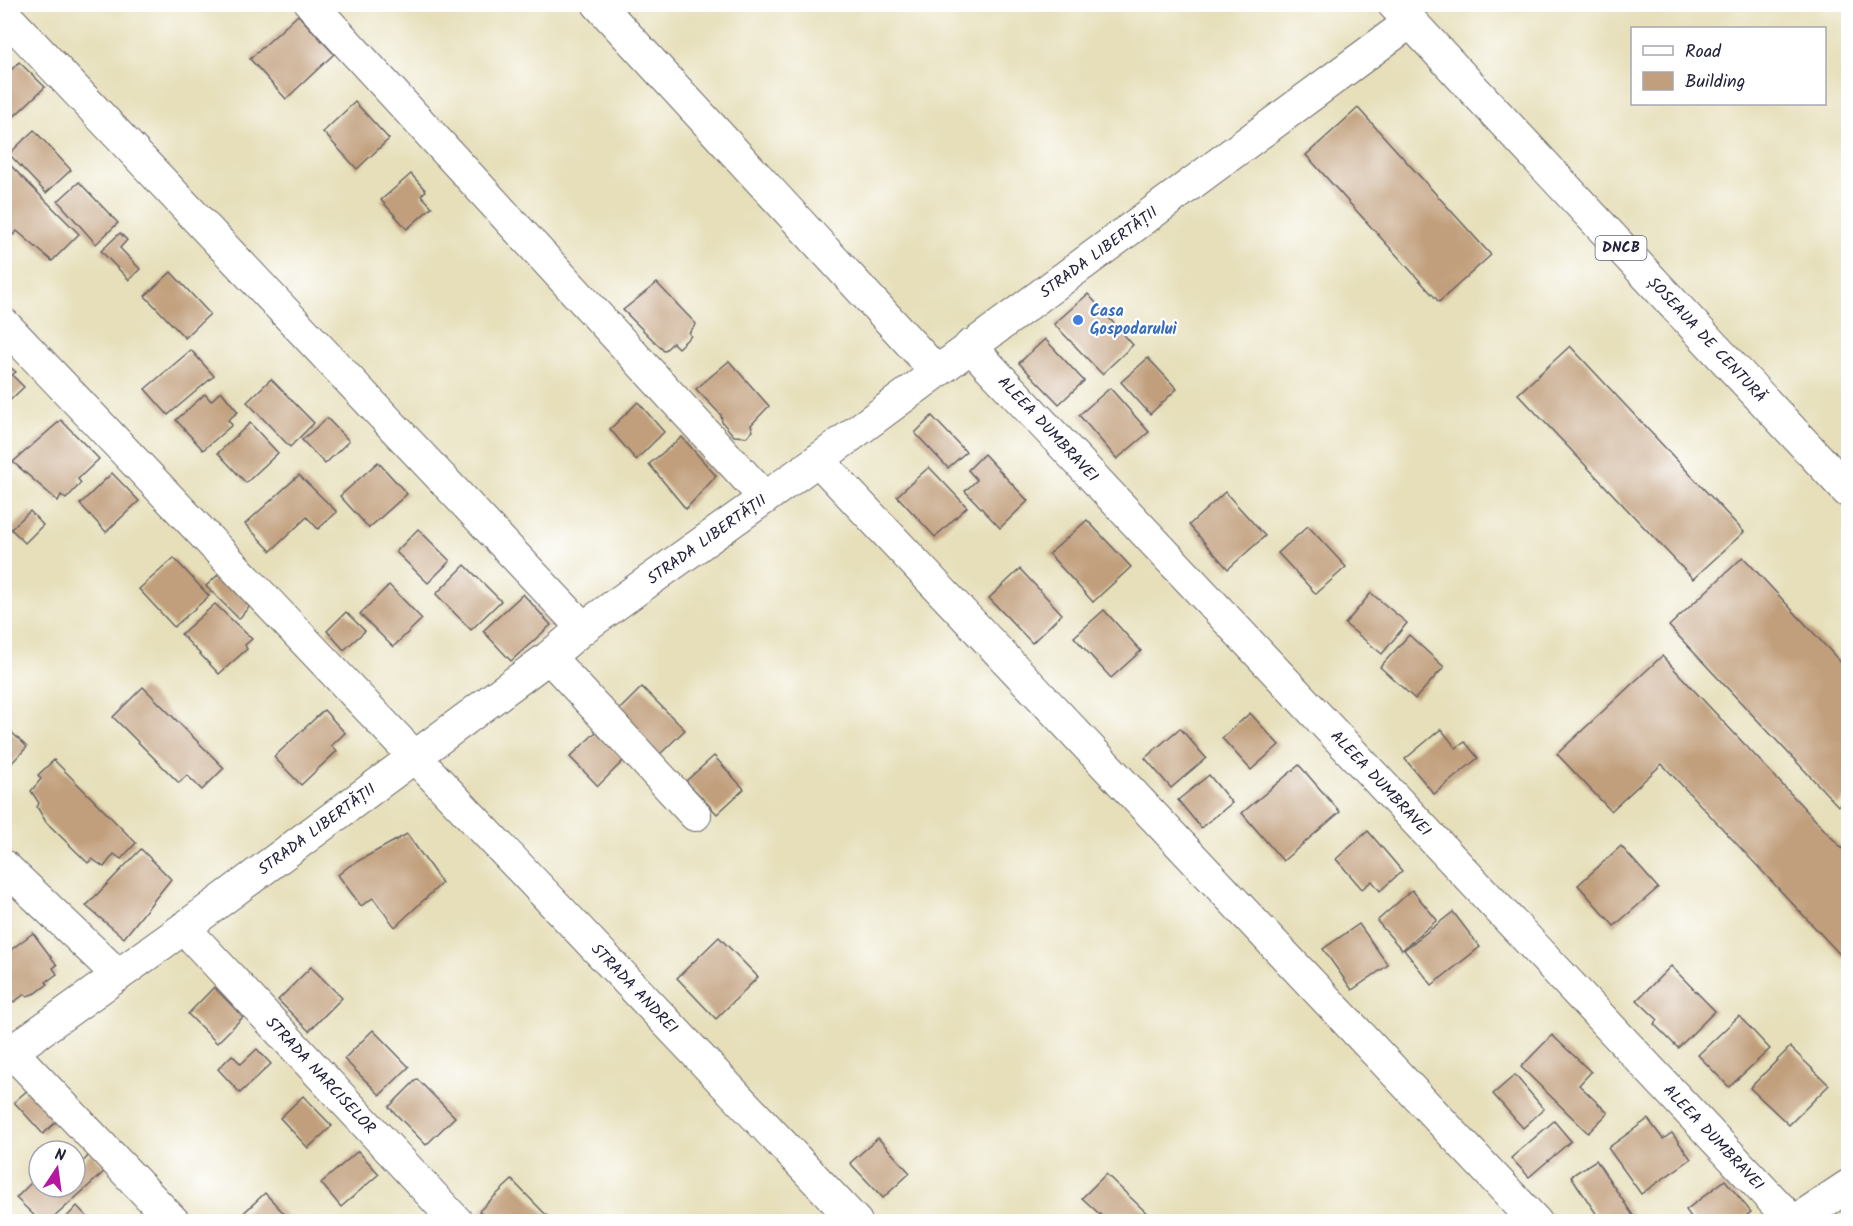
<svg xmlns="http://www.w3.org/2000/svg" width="1853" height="1226" font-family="Kalam,sans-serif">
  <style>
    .building { fill: #c19f7c }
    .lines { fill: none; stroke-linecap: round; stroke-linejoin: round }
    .minor-casing { stroke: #676467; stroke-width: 34 }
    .major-casing { stroke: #676467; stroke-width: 35 }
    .minor { stroke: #fff; stroke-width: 32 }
    .major { stroke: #fff; stroke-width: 33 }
    .shop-dot { fill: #3f7fe0; stroke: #fff; stroke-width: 2 }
    .labels { text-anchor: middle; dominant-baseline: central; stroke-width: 4.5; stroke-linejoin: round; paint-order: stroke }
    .shield { fill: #fff; stroke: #646476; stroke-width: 1.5 }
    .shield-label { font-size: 15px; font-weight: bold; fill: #22223b }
    .street-label { font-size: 16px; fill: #22223b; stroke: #fff }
    .shop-label { font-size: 16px; font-weight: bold; fill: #366cbe; stroke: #fff; text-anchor: start }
  </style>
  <rect width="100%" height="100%" fill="#fff"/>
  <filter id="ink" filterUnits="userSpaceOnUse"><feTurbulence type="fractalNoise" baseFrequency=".0167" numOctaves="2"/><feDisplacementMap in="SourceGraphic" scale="12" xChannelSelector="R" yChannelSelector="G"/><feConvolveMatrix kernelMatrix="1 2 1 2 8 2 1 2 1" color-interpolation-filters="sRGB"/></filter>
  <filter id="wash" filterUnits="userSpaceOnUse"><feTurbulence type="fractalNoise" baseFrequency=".008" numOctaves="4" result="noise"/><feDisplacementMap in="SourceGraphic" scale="24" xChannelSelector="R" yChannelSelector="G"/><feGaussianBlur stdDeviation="1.35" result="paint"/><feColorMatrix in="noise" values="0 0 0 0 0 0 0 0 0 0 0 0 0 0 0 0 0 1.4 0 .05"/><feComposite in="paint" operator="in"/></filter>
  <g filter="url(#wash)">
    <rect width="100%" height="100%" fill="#e6dfba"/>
    <g id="blocks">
      <!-- building -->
      <g class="building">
        <path d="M298 15 334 54 286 99 250 59Z"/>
        <path d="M19 62 45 87 4 126V77Z"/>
        <path d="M355 102 389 139 357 169 323 132Z"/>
        <path d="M1358 108 1491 255 1439 302 1306 155Z"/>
        <path d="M34 130 71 170 46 193 9 154Z"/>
        <path d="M4 159 79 234 52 261 17 231 14 235 4 225Z"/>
        <path d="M411 174 426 191 421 195 432 207 407 229 381 200Z"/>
        <path d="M79 182 118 223 96 244 58 201Z"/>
        <path d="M120 233 127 240 120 248 140 269 129 280 101 251Z"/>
        <path d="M171 272 210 314 185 338 145 296Z"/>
        <path d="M657 283 696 324 689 333 691 336 678 348 673 343 664 351 623 310Z"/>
        <path d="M1088 294 1133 345 1102 374 1054 324Z"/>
        <path d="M1045 339 1084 381 1059 404 1019 363Z"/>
        <path d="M1570 346 1744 532 1693 579 1518 394Z"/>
        <path d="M191 350 214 376 168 415 145 389Z"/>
        <path d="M1148 358 1177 389 1150 414 1121 382Z"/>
        <path d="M729 361 769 406 751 425 753 431 746 437 734 436 722 422 721 415 696 389Z"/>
        <path d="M4 362 16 372 12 375 24 387 4 406Z"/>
        <path d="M271 379 314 423 290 447 247 402Z"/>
        <path d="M1110 388 1149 432 1117 459 1079 415Z"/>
        <path d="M221 391 238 412 228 420 232 425 203 450 176 420 205 394 211 401Z"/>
        <path d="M638 402 664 432 636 460 610 429Z"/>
        <path d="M932 416 966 452 948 468 915 433Z"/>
        <path d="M327 418 349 441 325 464 302 440Z"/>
        <path d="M61 420 99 459 78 479 81 483 66 499 61 495 58 501 13 462Z"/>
        <path d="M250 423 278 453 246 483 218 453Z"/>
        <path d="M682 437 716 476 686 509 649 464Z"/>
        <path d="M984 454 1028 501 1000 528 965 491 977 480 968 470Z"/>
        <path d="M378 462 407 494 369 528 340 496Z"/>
        <path d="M929 467 967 507 935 537 897 496Z"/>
        <path d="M112 473 139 501 106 532 80 504Z"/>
        <path d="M299 475 337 512 318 529 307 517 271 551 245 524Z"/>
        <path d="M1225 492 1265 536 1228 569 1189 525Z"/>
        <path d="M30 511 43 525 25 543 11 529Z"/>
        <path d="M1087 520 1131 567 1093 602 1049 554Z"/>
        <path d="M1308 526 1346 567 1316 594 1278 553Z"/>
        <path d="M418 529 450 561 428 583 396 552Z"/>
        <path d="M1743 557 1848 670V795L1838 806 1669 626Z"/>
        <path d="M174 558 209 596 174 627 139 589Z"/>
        <path d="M465 565 501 601 471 630 436 594Z"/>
        <path d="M1020 569 1062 614 1032 643 989 598Z"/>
        <path d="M220 573 251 604 239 619 206 586Z"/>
        <path d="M389 585 422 619 393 647 360 614Z"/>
        <path d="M1371 593 1407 623 1382 654 1345 624Z"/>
        <path d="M523 594 551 625 511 661 483 631Z"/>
        <path d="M215 604 252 639 245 645 247 649 219 674 181 634Z"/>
        <path d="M1104 610 1141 651 1111 678 1074 637Z"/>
        <path d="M346 612 365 631 344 650 327 631Z"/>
        <path d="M1409 635 1444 667 1415 699 1380 667Z"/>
        <path d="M1662 656 1848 855V963L1662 764 1611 811 1557 754Z"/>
        <path d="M143 687 224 768 202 790 187 775 179 783 113 717Z"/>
        <path d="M642 687 685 730 657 757 615 714Z"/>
        <path d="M324 710 345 733 331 746 337 751 301 785 274 757Z"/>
        <path d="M1250 713 1279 745 1251 770 1222 738Z"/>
        <path d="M4 725 27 747 6 769 4 767Z"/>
        <path d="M1180 728 1206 758 1171 788 1145 758Z"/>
        <path d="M1441 729 1456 748 1465 742 1478 758 1434 794 1405 759Z"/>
        <path d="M596 732 624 760 598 786 570 757Z"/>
        <path d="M714 756 744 789 717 814 686 781Z"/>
        <path d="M54 760 136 843 121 859 114 854 104 867 92 859 88 863 46 822 37 807 39 803 31 791 41 779 38 775Z"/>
        <path d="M1299 765 1340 812 1283 861 1242 813Z"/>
        <path d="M1209 775 1232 803 1201 828 1178 800Z"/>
        <path d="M1368 831 1402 871 1380 891 1372 881 1362 889 1336 859Z"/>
        <path d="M407 834 442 883 395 927 373 898 361 906 338 875 349 866Z"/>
        <path d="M1621 846 1658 888 1614 926 1578 885Z"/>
        <path d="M141 849 171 879 124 938 86 906Z"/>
        <path d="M1412 890 1437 920 1402 950 1377 921Z"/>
        <path d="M1453 912 1480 947 1432 985 1404 950Z"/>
        <path d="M1359 924 1388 965 1352 990 1323 949Z"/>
        <path d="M33 933 57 965 53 968 57 974 46 982 48 984 36 993 27 996 25 994 14 1002 4 989V955Z"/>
        <path d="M719 937 758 977 716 1019 677 978Z"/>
        <path d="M1671 966 1715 1011 1678 1048 1654 1024 1658 1020 1637 1000Z"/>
        <path d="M311 967 342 998 309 1031 278 1000Z"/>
        <path d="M214 987 243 1017 217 1043 188 1014Z"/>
        <path d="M1739 1016 1770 1049 1729 1087 1698 1055Z"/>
        <path d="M373 1030 409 1067 380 1095 344 1059Z"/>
        <path d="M1552 1035 1591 1072 1579 1085 1608 1113 1588 1133 1521 1067Z"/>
        <path d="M1790 1047 1829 1085 1789 1125 1750 1088Z"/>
        <path d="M257 1049 271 1064 240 1093 218 1069 232 1055 241 1064Z"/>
        <path d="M1515 1075 1544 1109 1523 1128 1493 1094Z"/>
        <path d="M417 1079 455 1117 426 1145 389 1107Z"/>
        <path d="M29 1089 58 1120 43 1134 14 1102Z"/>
        <path d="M303 1096 332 1126 308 1148 280 1118Z"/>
        <path d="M1648 1119 1663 1139 1672 1133 1691 1159 1641 1194 1608 1148Z"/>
        <path d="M1554 1121 1571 1141 1529 1177 1511 1158Z"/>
        <path d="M878 1138 910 1173 883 1198 850 1163Z"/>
        <path d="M358 1151 379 1174 341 1207 321 1183Z"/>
        <path d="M91 1153 107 1169 50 1221H40L16 1198 39 1175V1187H75V1170Z"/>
        <path d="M1596 1160 1634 1217 1627 1221H1601L1571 1176Z"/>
        <path d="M1106 1174 1155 1221H1107L1082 1198Z"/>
        <path d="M512 1180 552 1221H489L479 1211Z"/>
        <path d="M1725 1180 1751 1212 1739 1221H1694L1686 1210Z"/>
        <path d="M265 1193 291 1221H235Z"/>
        <path d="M77 1206 90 1220 89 1221H63Z"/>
      </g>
    </g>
  </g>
  <g filter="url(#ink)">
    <use href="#blocks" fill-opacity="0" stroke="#676467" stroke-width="1.5"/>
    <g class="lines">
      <defs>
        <g id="minor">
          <path d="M311 4 764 497"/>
          <path d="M598 4 936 371"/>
          <path d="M4 14 583 628"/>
          <path id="s1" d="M4 324 856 1222"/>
          <path id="s2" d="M970 346 1793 1222"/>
          <path d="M818 460 1536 1222"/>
          <path d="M549 657 695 815"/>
          <path d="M4 866 118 975"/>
          <path id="s3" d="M184 928 457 1222"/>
          <path d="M11 1051 174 1222"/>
          <path id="s4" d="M4 1057 184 928 549 657 583 628 818 460 1410 22"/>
          <path d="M1794 1222 1848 1186"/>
        </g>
        <g id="major">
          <path id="s5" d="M1394 4 1848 491"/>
        </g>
      </defs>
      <!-- minor casing -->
      <use href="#minor" class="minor-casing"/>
      <!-- major casing -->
      <use href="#major" class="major-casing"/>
      <!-- minor -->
      <use href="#minor" class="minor"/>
      <!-- major -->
      <use href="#major" class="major"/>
    </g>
  </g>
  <!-- markers -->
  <circle class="shop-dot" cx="1078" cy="320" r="6"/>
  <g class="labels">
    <!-- shield labels -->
    <rect class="shield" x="1595.5" y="236" width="51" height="24" rx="4.5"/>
    <g class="shield-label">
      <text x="1621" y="248">DNCB</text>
    </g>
    <!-- street labels -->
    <g class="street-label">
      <text stroke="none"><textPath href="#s4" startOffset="1359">STRADA LIBERTĂȚII</textPath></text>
      <text stroke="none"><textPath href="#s5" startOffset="459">ȘOSEAUA DE CENTURĂ</textPath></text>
      <text stroke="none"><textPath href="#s2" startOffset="114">ALEEA DUMBRAVEI</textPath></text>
      <text stroke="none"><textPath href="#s4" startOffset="873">STRADA LIBERTĂȚII</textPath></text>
      <text stroke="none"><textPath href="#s2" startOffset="600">ALEEA DUMBRAVEI</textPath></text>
      <text stroke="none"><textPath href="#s4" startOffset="387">STRADA LIBERTĂȚII</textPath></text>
      <text stroke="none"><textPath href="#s1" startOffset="916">STRADA ANDREI</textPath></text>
      <text stroke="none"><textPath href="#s3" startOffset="201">STRADA NARCISELOR</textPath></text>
      <text stroke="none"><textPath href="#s2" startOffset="1086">ALEEA DUMBRAVEI</textPath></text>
    </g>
    <!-- shop labels -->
    <g class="shop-label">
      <text x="1090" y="311">Casa<tspan x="1090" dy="18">Gospodarului</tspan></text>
    </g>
  </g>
  <!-- margin -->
  <rect width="1853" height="1226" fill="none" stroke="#fff" stroke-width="24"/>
  <!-- legend -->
  <rect x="1631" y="27" width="195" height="78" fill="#ffffff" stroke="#a7a7b1" stroke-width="1.5"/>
  <rect x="1643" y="46" width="30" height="9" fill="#ffffff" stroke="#a7a7b1" stroke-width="1.5"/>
  <text x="1685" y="57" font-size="18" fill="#22223b">Road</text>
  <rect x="1643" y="72" width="30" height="18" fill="#c19f7c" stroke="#a7a7b1" stroke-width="1.5"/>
  <text x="1685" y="87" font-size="18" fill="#22223b">Building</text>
  <!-- north arrow -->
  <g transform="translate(57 1169) rotate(13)"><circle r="28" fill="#ffffff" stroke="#a7a7b1" stroke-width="1.5"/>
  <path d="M0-4.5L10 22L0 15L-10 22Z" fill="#b5179e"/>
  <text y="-9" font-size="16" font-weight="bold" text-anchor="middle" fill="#22223b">N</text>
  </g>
</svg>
